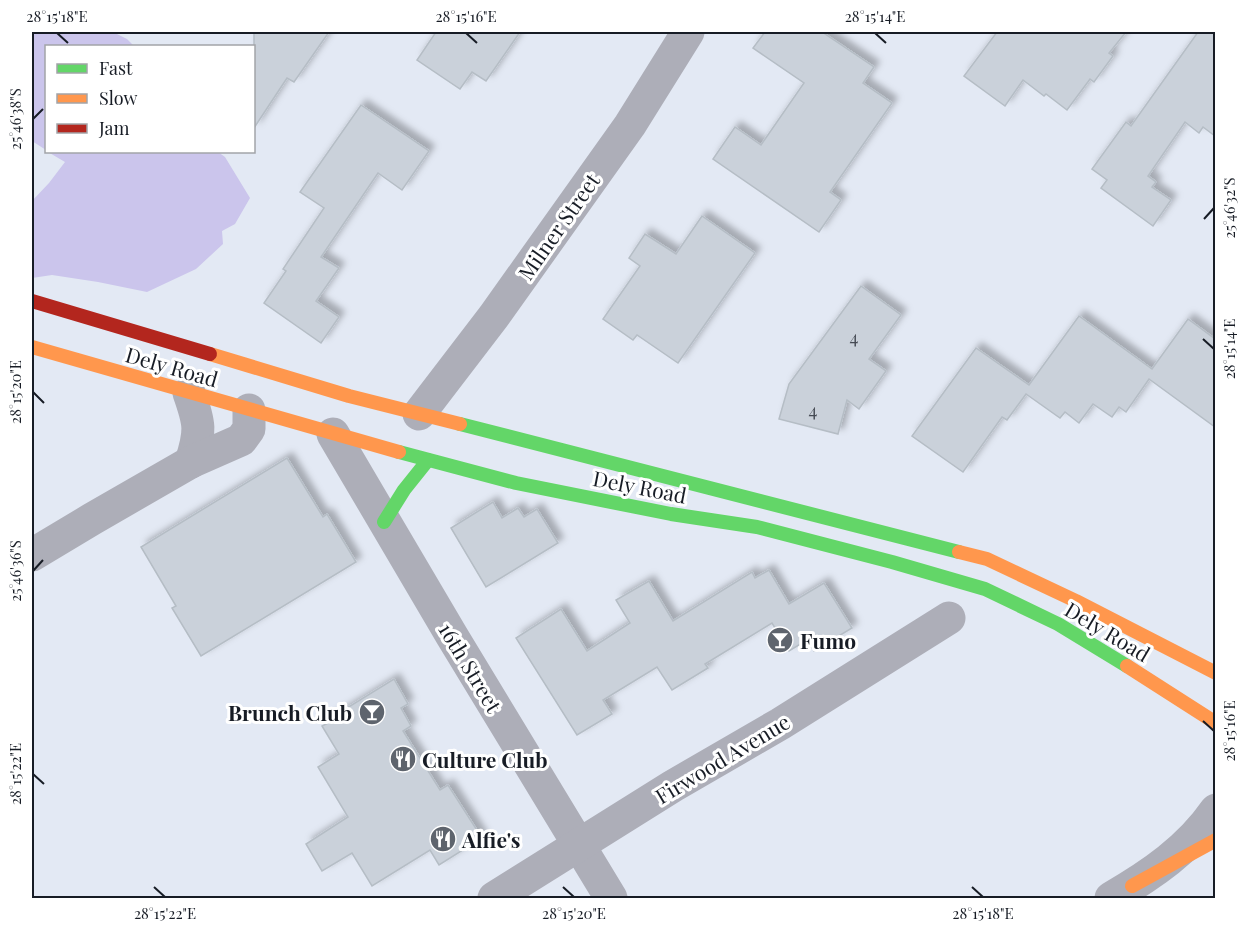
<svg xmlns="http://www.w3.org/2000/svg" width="1247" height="930" font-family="'Playfair Display',serif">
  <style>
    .forest { fill: #cbc5ec }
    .building { fill: #cad1da; stroke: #b5bdc5; stroke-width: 1.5; filter: url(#shadow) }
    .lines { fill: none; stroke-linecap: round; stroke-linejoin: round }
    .street { stroke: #adaeb8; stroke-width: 33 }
    .fast { stroke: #63d668; stroke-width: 14 }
    .slow { stroke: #ff974d; stroke-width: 14 }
    .jam { stroke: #b3261e; stroke-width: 14 }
    .ticks { fill: none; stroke: #171c25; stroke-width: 2 }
    .labels { text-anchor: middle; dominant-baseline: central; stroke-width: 6; stroke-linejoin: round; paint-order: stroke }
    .number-label { font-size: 18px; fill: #454a53 }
    .street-label { font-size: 21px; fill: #171c25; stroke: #fff }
    .poi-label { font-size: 21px; font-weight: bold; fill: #171c25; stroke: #fff; text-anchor: start }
    .neatline { fill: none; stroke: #171c25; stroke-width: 2 }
    .ticks-label { font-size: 15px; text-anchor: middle; fill: #171c25 }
  </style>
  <defs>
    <filter id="shadow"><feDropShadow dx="5.5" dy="-5.5" stdDeviation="3" flood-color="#0004"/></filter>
  </defs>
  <rect width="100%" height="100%" fill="#e3e9f4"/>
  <!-- forest -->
  <g class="forest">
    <path d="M32 32H113L127 39 134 46H46V150L32 141Z"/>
    <path d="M48 152H218L225 157 250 198 235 224 222 231 223 244 196 269 147 292 98 282 52 275 32 278V201L49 183 65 162Z"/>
  </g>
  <!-- building -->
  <g class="building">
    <path d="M254 32H329L294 82 287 78 254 128Z"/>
    <path d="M436 32H520L486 81 472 72 460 89 417 60Z"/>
    <path d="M765 32H822L874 67 863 83 892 103 830 192 841 200 819 232 713 159 735 127 761 145 804 83 753 48Z"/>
    <path d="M997 32H1126L1109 53 1113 56 1094 82 1090 79 1067 110 1046 94 1044 96 1023 80 1005 106 964 76Z"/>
    <path d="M1198 32H1215V136L1203 127 1199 133 1185 122 1148 176 1156 182 1152 187 1171 200 1153 226 1101 188 1107 180 1092 169 1126 122 1131 126Z"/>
    <path d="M361 105 429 151 402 190 378 173 321 257 339 268 316 301 339 317 321 343 264 303 286 271 283 269 324 208 300 192Z"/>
    <path d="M702 216 755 253 678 363 637 335 633 340 603 319 640 266 629 258 645 234 676 254Z"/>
    <path d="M861 286 901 315 869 359 886 371 859 409 847 400 838 434 779 419 789 384Z"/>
    <path d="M1079 316 1152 369 1188 319 1215 339V427L1149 379 1126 412 1119 407 1112 417 1093 404 1079 423 1065 412 1060 418 1026 394 1007 420 1002 417 963 472 912 436 976 348 1029 385Z"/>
    <path d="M287 458 323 517 327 514 356 562 201 656 172 608 176 606 141 547Z"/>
    <path d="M493 502 502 518 518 508 524 517 537 509 558 543 486 587 451 528Z"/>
    <path d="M769 570 789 604 824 583 852 628 814 651 807 640 789 651 772 623 705 664 708 668 672 690 657 667 603 700 612 714 577 735 516 638 561 609 587 651 630 623 616 600 649 581 673 621 752 572 755 578Z"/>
    <path d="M394 679 408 704 401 708 411 726 403 731 440 790 448 785 482 838 439 865 430 850 372 886 352 853 322 871 306 844 348 817 318 767 339 754 322 726 330 722 329 719Z"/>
  </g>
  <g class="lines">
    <!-- street -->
    <g class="street">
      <path d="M189 393C200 424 201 431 191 462"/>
      <path d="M419 414 494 316 630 125 688 32"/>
      <path d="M333 434 452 636 611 898"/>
      <path d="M32 555 92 519 191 462 241 440 249 429V410"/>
      <path d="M494 898 673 786 780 724 949 618"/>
      <path d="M1111 898C1151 875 1189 849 1216 810"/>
    </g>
    <!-- fast -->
    <g class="fast">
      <path d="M460 424 959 552"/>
      <path d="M399 452 516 483 671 514 757 527 892 562 985 589 1058 624 1127 666"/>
      <path d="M384 522 404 490 428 460"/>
    </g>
    <!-- slow -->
    <g class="slow">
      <path d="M32 347 399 452"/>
      <path d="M210 354 349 396 460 424"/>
      <path d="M959 552 987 559 1076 601 1216 673"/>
      <path d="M1127 666 1216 723"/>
      <path d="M1132 886 1216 840"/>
    </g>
    <!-- jam -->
    <path class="jam" d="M32 301 210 354"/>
  </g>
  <!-- ticks -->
  <path class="ticks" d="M57 33 68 43M466 33 477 43M875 33 886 43M33 119 43 109M1204 219 1214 208M1203 339 1214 349M33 392 44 403M33 571 43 560M1203 721 1214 731M33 774 44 784M154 887 165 897M563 887 574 897M972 887 983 897"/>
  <!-- icons -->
  <defs>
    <symbol id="bar-disc" viewBox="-11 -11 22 22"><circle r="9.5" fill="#5e646d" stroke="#fff"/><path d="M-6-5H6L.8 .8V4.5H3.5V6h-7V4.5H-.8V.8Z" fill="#fff"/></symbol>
    <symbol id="restaurant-disc" viewBox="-11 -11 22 22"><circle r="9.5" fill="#5e646d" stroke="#fff"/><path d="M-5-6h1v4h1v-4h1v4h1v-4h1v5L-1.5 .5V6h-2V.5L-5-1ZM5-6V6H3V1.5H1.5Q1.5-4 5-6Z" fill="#fff"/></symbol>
  </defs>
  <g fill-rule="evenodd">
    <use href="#bar-disc" x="765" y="625" width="30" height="30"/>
    <use href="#bar-disc" x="357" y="697" width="30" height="30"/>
    <use href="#restaurant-disc" x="388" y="744" width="30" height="30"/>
    <use href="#restaurant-disc" x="428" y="824" width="30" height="30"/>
  </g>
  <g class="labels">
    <!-- number labels -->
    <g class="number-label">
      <text x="854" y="337">4</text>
      <text x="813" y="410">4</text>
    </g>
    <!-- street labels -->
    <g class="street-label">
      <text transform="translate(558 226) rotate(-55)">Milner Street</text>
      <text transform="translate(172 366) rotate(16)">Dely Road</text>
      <text transform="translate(640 486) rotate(11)">Dely Road</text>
      <text transform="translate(1108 631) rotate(31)">Dely Road</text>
      <text transform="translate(471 667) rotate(59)">16th Street</text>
      <text transform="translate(722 758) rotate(-31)">Firwood Avenue</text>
    </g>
    <!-- poi labels -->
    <g class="poi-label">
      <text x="800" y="640">Fumo</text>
      <text x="352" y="712" text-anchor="end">Brunch Club</text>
      <text x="422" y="759">Culture Club</text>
      <text x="462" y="839">Alfie's</text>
    </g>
  </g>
  <!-- border -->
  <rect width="1247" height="930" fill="none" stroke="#ffffff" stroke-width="66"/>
  <!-- legend -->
  <rect x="45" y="45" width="210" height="108" fill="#ffffff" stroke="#a2a4a8" stroke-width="1.5"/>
  <rect x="57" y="64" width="30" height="9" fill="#63d668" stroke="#a2a4a8" stroke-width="1.5"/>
  <text x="99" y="75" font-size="18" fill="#171c25">Fast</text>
  <rect x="57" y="94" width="30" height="9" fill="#ff974d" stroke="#a2a4a8" stroke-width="1.5"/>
  <text x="99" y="105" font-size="18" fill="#171c25">Slow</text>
  <rect x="57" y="124" width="30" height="9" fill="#b3261e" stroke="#a2a4a8" stroke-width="1.5"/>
  <text x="99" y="135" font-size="18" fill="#171c25">Jam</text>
  <rect x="33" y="33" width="1181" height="864" class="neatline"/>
  <g class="ticks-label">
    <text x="57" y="22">28°15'18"E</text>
    <text x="466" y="22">28°15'16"E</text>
    <text x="875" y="22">28°15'14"E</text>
    <text transform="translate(16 119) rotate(-90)" y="5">25°46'38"S</text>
    <text transform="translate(1230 208) rotate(-90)" y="5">25°46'32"S</text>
    <text transform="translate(1230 349) rotate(-90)" y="5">28°15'14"E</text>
    <text transform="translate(16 392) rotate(-90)" y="5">28°15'20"E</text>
    <text transform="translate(16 571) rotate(-90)" y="5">25°46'36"S</text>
    <text transform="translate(1230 731) rotate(-90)" y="5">28°15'16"E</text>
    <text transform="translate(16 774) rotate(-90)" y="5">28°15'22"E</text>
    <text x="165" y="919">28°15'22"E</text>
    <text x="574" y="919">28°15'20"E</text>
    <text x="983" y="919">28°15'18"E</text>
  </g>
</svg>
